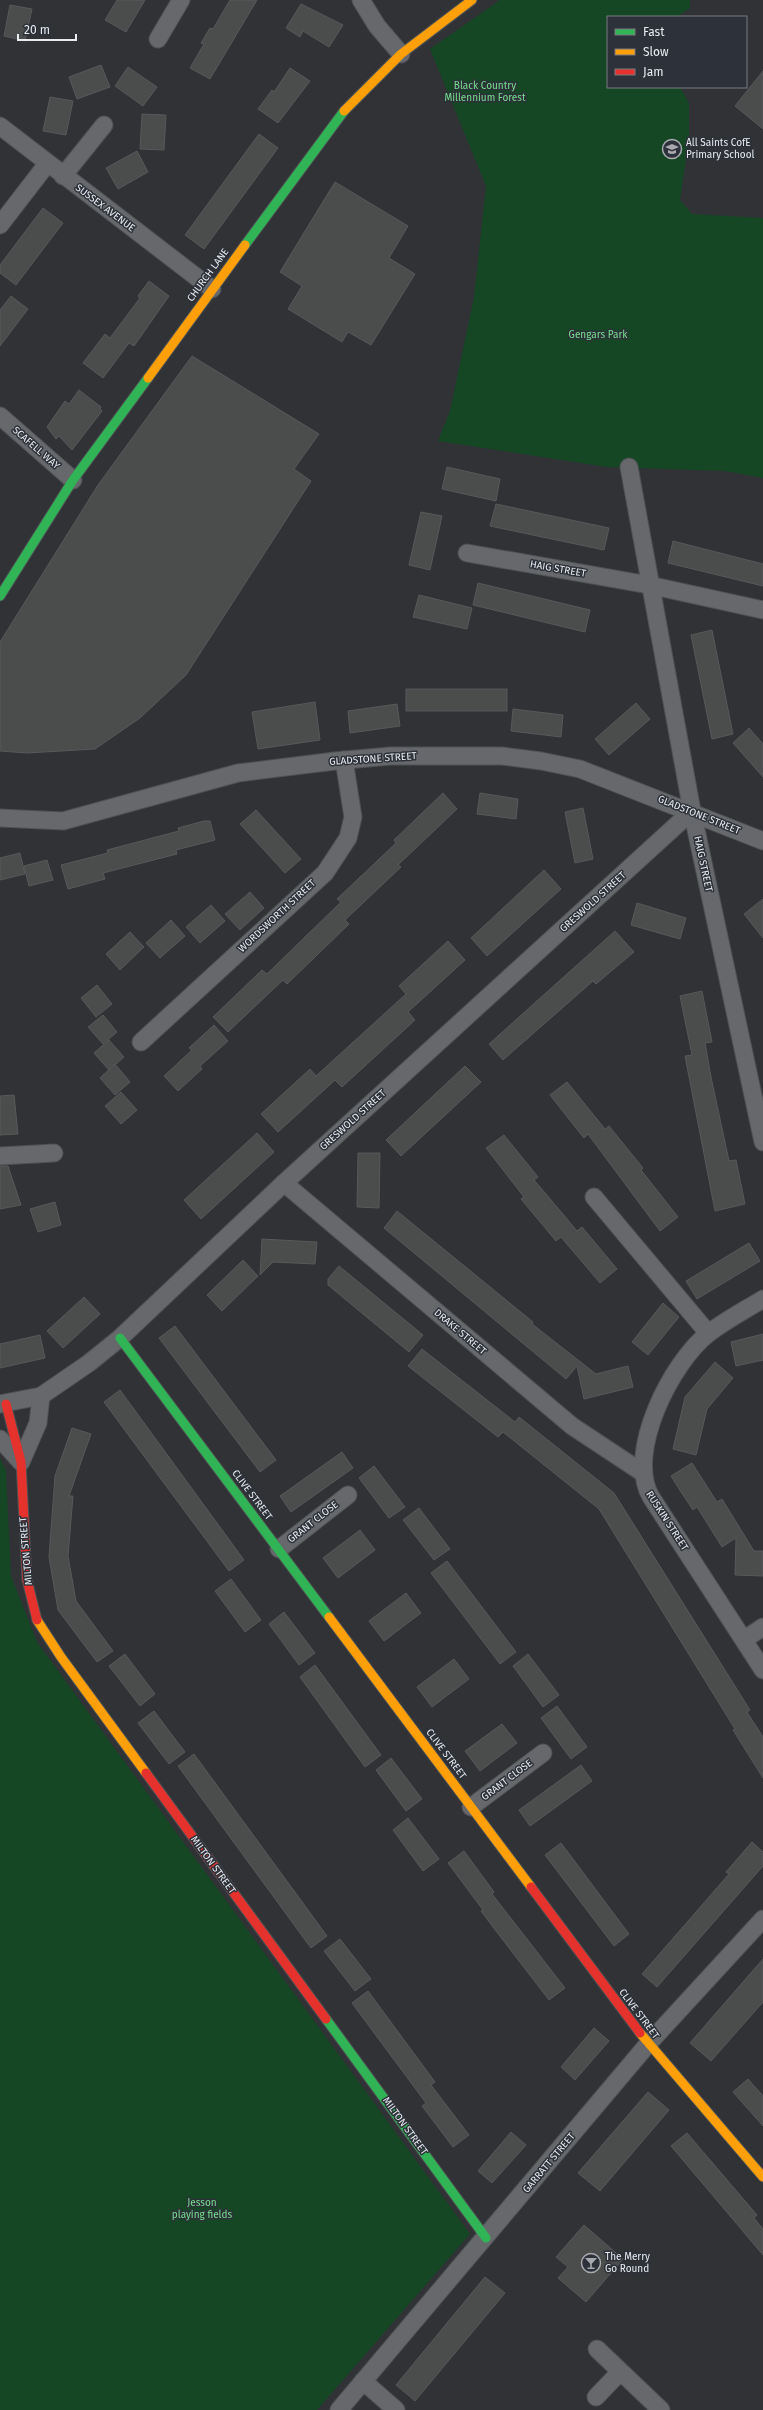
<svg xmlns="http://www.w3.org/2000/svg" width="763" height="2410" font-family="'Fira Sans',sans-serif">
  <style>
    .green { fill: #154725 }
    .building { fill: #4b4c4c; stroke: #59585a }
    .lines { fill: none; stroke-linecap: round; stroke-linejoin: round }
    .street-casing { stroke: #4e5154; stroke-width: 19 }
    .fast-casing { stroke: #4e5154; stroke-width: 11 }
    .slow-casing { stroke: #4e5154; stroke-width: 11 }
    .jam-casing { stroke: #4e5154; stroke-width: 11 }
    .street { stroke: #66686c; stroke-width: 17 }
    .fast { stroke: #30b455; stroke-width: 9 }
    .slow { stroke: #ff9f0a; stroke-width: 9 }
    .jam { stroke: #e5322d; stroke-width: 9 }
    .labels { text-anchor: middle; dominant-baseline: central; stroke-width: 3; stroke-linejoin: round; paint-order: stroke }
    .park-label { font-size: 10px; fill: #74e08c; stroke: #2d3139 }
    .poi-label { font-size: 10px; fill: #e8ebf0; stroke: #2d3139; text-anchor: start }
    .street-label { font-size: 10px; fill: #e8ebf0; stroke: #2d3139 }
  </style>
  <rect width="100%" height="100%" fill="#303236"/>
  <!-- green -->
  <g class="green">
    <path d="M500 0H690V8L677 17H608V87H680L689 103V139L680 200 692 214 763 218V478L725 471 607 467 438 441 450 411 474 297 486 186 430 49Z"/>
    <path d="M0 1458 6 1471 11 1576 37 1642 470 2234 317 2410H0Z"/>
  </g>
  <!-- building -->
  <g class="building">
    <path d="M117 0H145L126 32 105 20Z"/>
    <path d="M230 0H257L210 79 190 68 204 44 201 43 210 28 213 29Z"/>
    <path d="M301 4 343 25 329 47 303 31 300 37 286 28Z"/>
    <path d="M10 5 32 9 25 41 4 36Z"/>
    <path d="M101 65 110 87 77 99 69 77Z"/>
    <path d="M128 67 157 87 143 106 115 86Z"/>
    <path d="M290 68 310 81 278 123 258 109 272 90 274 92Z"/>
    <path d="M763 71V129L735 106Z"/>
    <path d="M50 97 73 101 66 135 43 131Z"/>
    <path d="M142 114 166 115 164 150 140 149Z"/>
    <path d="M259 134 278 148 204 249 185 235Z"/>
    <path d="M137 151 148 172 118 189 106 168Z"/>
    <path d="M335 182 408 226 389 258 415 274 371 345 348 332 342 342 288 309 302 286 280 272Z"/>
    <path d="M43 208 63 223 16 285 0 273V265Z"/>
    <path d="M149 281 169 296 134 346 129 343 103 378 83 363 105 334 110 338 140 298 138 296Z"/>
    <path d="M11 296 28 309 0 346V310Z"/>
    <path d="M192 356 319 434 294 469 311 481 186 675 140 718 95 749 27 753 0 751V642L98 485Z"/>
    <path d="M79 390 101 407 100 409 102 411 72 450 59 436 56 439 47 427 65 401 69 404Z"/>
    <path d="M447 467 500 479 496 501 442 489Z"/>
    <path d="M496 504 609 528 604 550 490 526Z"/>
    <path d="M421 512 442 516 430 570 409 565Z"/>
    <path d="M673 541 763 564V586L668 563Z"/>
    <path d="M478 583 590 610 585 632 473 605Z"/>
    <path d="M419 595 472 608 467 629 413 617Z"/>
    <path d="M712 630 733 734 712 739 691 635Z"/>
    <rect x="406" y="689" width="101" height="22"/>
    <path d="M315 702 320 740 258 749 252 712Z"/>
    <path d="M636 703 650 719 609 755 595 739Z"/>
    <path d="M397 704 400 726 350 733 348 711Z"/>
    <path d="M513 709 563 715 561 737 511 731Z"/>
    <path d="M749 728 763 744V777L733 743Z"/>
    <path d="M443 793 457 809 398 865 401 867 345 920 349 924 315 957 287 984 283 980 228 1032 213 1017 262 970 267 974 306 936 341 902 337 899 396 843 394 840Z"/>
    <path d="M480 793 518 799 516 819 477 814Z"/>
    <path d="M583 808 593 859 575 863 565 812Z"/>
    <path d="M256 810 301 859 285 873 240 824Z"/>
    <path d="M204 821H210L215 840 176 850 177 854 103 873 105 879 68 889 61 865 108 853 107 850 179 831 178 828Z"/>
    <path d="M20 853 25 874 0 880V858Z"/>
    <path d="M47 860 53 880 29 886 24 866Z"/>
    <path d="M544 870 561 889 487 956 471 938Z"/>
    <path d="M250 892 264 908 240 930 225 914Z"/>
    <path d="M763 899V938L744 914Z"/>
    <path d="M637 903 686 918 680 939 631 925Z"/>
    <path d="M211 905 225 921 200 943 186 927Z"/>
    <path d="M171 920 185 936 160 958 146 943Z"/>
    <path d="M615 931 634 952 596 984 593 981 503 1060 489 1044Z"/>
    <path d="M130 932 144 947 120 970 106 954Z"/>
    <path d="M448 941 465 960 408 1012 415 1020 342 1087 335 1080 278 1132 261 1114 310 1069 316 1076 406 994 399 986Z"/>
    <path d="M97 985 112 1004 96 1017 81 998Z"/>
    <path d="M702 991 712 1042 705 1043 711 1077 729 1161 736 1160 745 1204 715 1211 685 1056 692 1055 680 996Z"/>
    <path d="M103 1015 117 1032 103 1044 88 1027Z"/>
    <path d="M214 1025 228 1041 200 1066 202 1069 178 1091 164 1076 192 1050 189 1048Z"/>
    <path d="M109 1040 124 1057 109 1070 94 1053Z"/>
    <path d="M115 1064 130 1082 115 1095 100 1078Z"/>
    <path d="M465 1066 481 1082 401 1156 386 1140Z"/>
    <path d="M567 1082 605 1129 609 1126 643 1168 641 1170 678 1217 660 1231 588 1134 584 1138 550 1095Z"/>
    <path d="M121 1092 137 1110 121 1124 105 1106Z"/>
    <path d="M14 1095 18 1134 0 1135V1096Z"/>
    <path d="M257 1133 274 1152 201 1219 184 1200Z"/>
    <path d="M504 1135 538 1177 534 1180 557 1207 577 1231 582 1227 617 1269 600 1283 561 1237 556 1241 521 1199 524 1197 486 1148Z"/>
    <path d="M358 1153H380L379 1208 357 1207Z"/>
    <path d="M0 1166H8L21 1205 0 1209Z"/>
    <path d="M55 1202 61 1225 38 1232 30 1209Z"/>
    <path d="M397 1211 533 1322 532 1324 596 1374 628 1366 633 1387 584 1399 577 1366 566 1379 384 1228Z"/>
    <path d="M262 1239 317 1242 315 1264 273 1262 260 1275Z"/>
    <path d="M749 1243 760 1261 697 1299 686 1281Z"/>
    <path d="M243 1260 258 1276 222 1311 207 1295Z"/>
    <path d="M339 1266 423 1335 409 1352 328 1285V1279Z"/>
    <path d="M84 1297 100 1314 63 1348 47 1331Z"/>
    <path d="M663 1303 679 1317 648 1355 632 1342Z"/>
    <path d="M175 1326 276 1460 260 1472 159 1338Z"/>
    <path d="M763 1334V1360L736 1366 731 1342Z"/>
    <path d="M40 1335 45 1358 0 1368V1344Z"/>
    <path d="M422 1349 515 1422 519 1417 614 1493 750 1710 747 1712 763 1737V1778L733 1730 735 1729 599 1509 503 1432 498 1437 408 1366Z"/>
    <path d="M715 1362 733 1378 707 1409 696 1455 673 1449 685 1397Z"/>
    <path d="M120 1390 244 1560 229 1571 104 1402Z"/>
    <path d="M72 1428 91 1434 69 1496H73L68 1556 76 1601 113 1651 97 1662 58 1610 49 1557 55 1476Z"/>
    <path d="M342 1452 353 1468 291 1512 280 1496Z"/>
    <path d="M692 1463 717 1502 722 1499 754 1551H763V1576L735 1575 736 1538 722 1547 697 1507 693 1510 681 1492 671 1476Z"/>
    <path d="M374 1466 405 1507 389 1518 359 1478Z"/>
    <path d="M419 1508 450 1549 434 1560 403 1520Z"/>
    <path d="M360 1530 375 1550 338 1578 323 1558Z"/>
    <path d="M447 1561 516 1652 500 1664 431 1573Z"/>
    <path d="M231 1579 261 1620 245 1632 215 1591Z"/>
    <path d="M406 1593 421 1613 384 1641 369 1621Z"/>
    <path d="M284 1612 315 1653 299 1665 269 1624Z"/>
    <path d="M125 1654 155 1694 140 1706 109 1666Z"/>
    <path d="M528 1654 559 1695 543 1707 513 1666Z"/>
    <path d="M454 1659 469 1679 432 1707 417 1687Z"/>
    <path d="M315 1665 381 1755 365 1767 300 1677Z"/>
    <path d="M557 1706 587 1747 571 1759 541 1718Z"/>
    <path d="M154 1711 185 1752 169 1764 138 1723Z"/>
    <path d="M502 1724 517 1743 480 1771 465 1751Z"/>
    <path d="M194 1754 327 1936 311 1948 178 1766Z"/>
    <path d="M391 1758 422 1799 406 1811 376 1770Z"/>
    <path d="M581 1765 592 1781 530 1826 519 1810Z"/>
    <path d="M408 1818 439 1859 423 1871 393 1830Z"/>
    <path d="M752 1842 763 1852V1866L657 1987 642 1974 729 1874 726 1872Z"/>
    <path d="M561 1843 629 1934 614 1946 545 1855Z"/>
    <path d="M464 1851 494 1892 492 1894 565 1988 549 2000 496 1931 481 1911 483 1910 448 1863Z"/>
    <path d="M340 1939 371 1979 355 1991 324 1951Z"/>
    <path d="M763 1959V2002L711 2061 690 2043Z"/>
    <path d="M368 1991 435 2082 431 2085 469 2135 453 2147 422 2106 426 2103 352 2003Z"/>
    <path d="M594 2028 609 2041 575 2080 561 2067Z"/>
    <path d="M748 2079 763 2096V2126L733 2092Z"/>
    <path d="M648 2092 669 2110 600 2191 578 2173Z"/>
    <path d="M511 2132 526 2145 492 2183 478 2171Z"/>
    <path d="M687 2133 757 2215 754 2218 763 2229V2255L671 2146Z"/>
    <path d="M584 2225 623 2259 586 2302 558 2278 568 2267 556 2257Z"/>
    <path d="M485 2277 505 2293 415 2401 396 2385Z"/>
  </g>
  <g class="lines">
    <defs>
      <g id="street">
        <path d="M361 0 377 26 401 54"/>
        <path d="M158 39 181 0"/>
        <path d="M0 126 212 289"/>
        <path d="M63 176 104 125"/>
        <path d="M0 225 47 164"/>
        <path d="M0 416 73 480"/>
        <path d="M629 467 692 811 763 1142"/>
        <path d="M467 553 649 585 763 610"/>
        <path d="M0 818 63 821 238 773 335 761 390 756H502L541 761 580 769 763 841"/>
        <path d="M141 1042 325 873 348 838 353 817 344 760"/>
        <path d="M0 1156 54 1153"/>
        <path d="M284 1183 572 1426 643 1473"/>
        <path d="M594 1197 708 1333"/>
        <path d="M763 1299C745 1310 726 1320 709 1333 672 1361 625 1453 651 1497L763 1670"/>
        <path d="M0 1404 41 1396 89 1363 120 1338 284 1183 692 811"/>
        <path d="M0 1439 21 1462 38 1423 41 1396"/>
        <path d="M279 1549 348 1495"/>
        <path d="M745 1639 763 1627"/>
        <path d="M471 1807 543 1753"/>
        <path d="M597 2349 661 2410"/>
        <path d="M363 2381 396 2410"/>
        <path d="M596 2397 620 2372"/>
        <path d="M339 2410 648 2044 763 1919"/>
      </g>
      <g id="fast">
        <path d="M245 245 344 111"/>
        <path d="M0 596 73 480 148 378"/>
        <path d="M120 1338 329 1617"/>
        <path d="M326 2019 486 2238"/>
      </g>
      <g id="slow">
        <path d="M344 111 401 54 472 0"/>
        <path d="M148 378 245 245"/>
        <path d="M329 1617 531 1887"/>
        <path d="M37 1620 61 1657 146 1773"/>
        <path d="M640 2033 763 2177"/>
      </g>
      <g id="jam">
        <path d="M6 1404 21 1462 27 1580 37 1620"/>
        <path d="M146 1773 326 2019"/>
        <path d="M531 1887 640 2033"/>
      </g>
    </defs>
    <!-- street casing -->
    <use href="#street" class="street-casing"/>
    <!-- fast casing -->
    <use href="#fast" class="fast-casing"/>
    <!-- slow casing -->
    <use href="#slow" class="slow-casing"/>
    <!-- jam casing -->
    <use href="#jam" class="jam-casing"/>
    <!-- street -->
    <use href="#street" class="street"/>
    <!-- fast -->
    <use href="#fast" class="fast"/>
    <!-- slow -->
    <use href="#slow" class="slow"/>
    <!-- jam -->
    <use href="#jam" class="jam"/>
  </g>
  <!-- icons -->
  <defs>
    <symbol id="school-ring" viewBox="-11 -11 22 22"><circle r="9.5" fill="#2d3139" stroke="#a8aaaf" stroke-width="1.5"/><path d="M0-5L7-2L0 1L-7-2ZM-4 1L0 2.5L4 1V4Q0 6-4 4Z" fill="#a8aaaf"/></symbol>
    <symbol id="bar-ring" viewBox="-11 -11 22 22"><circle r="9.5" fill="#2d3139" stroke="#a8aaaf" stroke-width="1.5"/><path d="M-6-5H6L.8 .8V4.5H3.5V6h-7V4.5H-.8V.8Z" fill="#a8aaaf"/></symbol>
  </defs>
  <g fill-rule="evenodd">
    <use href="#school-ring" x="661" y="138" width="22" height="22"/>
    <use href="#bar-ring" x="580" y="2252" width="22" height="22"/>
  </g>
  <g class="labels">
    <!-- park labels -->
    <g class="park-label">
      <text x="485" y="86">Black Country<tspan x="485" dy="12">Millennium Forest</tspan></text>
      <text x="598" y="335">Gengars Park</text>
      <text x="202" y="2203">Jesson<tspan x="202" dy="12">playing fields</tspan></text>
    </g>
    <!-- poi labels -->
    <g class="poi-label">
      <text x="686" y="143">All Saints CofE<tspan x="686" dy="12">Primary School</tspan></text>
      <text x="605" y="2257">The Merry<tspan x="605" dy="12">Go Round</tspan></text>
    </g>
    <!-- street labels -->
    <g class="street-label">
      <text transform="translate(105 208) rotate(37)">SUSSEX AVENUE</text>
      <text transform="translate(208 275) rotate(-54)">CHURCH LANE</text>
      <text transform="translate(36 448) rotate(41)">SCAFELL WAY</text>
      <text transform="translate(558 569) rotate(10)">HAIG STREET</text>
      <text transform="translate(373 759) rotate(-4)">GLADSTONE STREET</text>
      <text transform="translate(699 815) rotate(22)">GLADSTONE STREET</text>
      <text transform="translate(703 864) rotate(78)">HAIG STREET</text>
      <text transform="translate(593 902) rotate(-42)">GRESWOLD STREET</text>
      <text transform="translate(277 916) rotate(-43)">WORDSWORTH STREET</text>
      <text transform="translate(353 1120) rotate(-42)">GRESWOLD STREET</text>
      <text transform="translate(460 1332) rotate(40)">DRAKE STREET</text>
      <text transform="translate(252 1495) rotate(53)">CLIVE STREET</text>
      <text transform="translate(667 1521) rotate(57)">RUSKIN STREET</text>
      <text transform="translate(313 1522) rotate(-38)">GRANT CLOSE</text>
      <text transform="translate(26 1551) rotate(-95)">MILTON STREET</text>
      <text transform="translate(446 1754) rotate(53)">CLIVE STREET</text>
      <text transform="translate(507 1780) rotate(-37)">GRANT CLOSE</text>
      <text transform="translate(213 1865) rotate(54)">MILTON STREET</text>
      <text transform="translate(639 2014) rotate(53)">CLIVE STREET</text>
      <text transform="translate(405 2126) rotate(54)">MILTON STREET</text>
      <text transform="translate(549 2163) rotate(-50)">GARRATT STREET</text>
    </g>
  </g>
  <!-- legend -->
  <rect x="607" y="16" width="140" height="72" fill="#2d3139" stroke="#787b82"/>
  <rect x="615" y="29" width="20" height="6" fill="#30b455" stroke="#787b82"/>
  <text x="643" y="36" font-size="12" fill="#e8ebf0">Fast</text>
  <rect x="615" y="49" width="20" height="6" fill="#ff9f0a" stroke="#787b82"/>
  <text x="643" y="56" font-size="12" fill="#e8ebf0">Slow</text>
  <rect x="615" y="69" width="20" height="6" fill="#e5322d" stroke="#787b82"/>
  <text x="643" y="76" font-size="12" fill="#e8ebf0">Jam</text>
  <!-- scale -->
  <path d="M18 34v6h58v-6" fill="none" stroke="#e8ebf0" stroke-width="2"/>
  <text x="24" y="34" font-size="12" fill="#e8ebf0" stroke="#2d3139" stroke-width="3" paint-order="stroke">20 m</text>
</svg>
